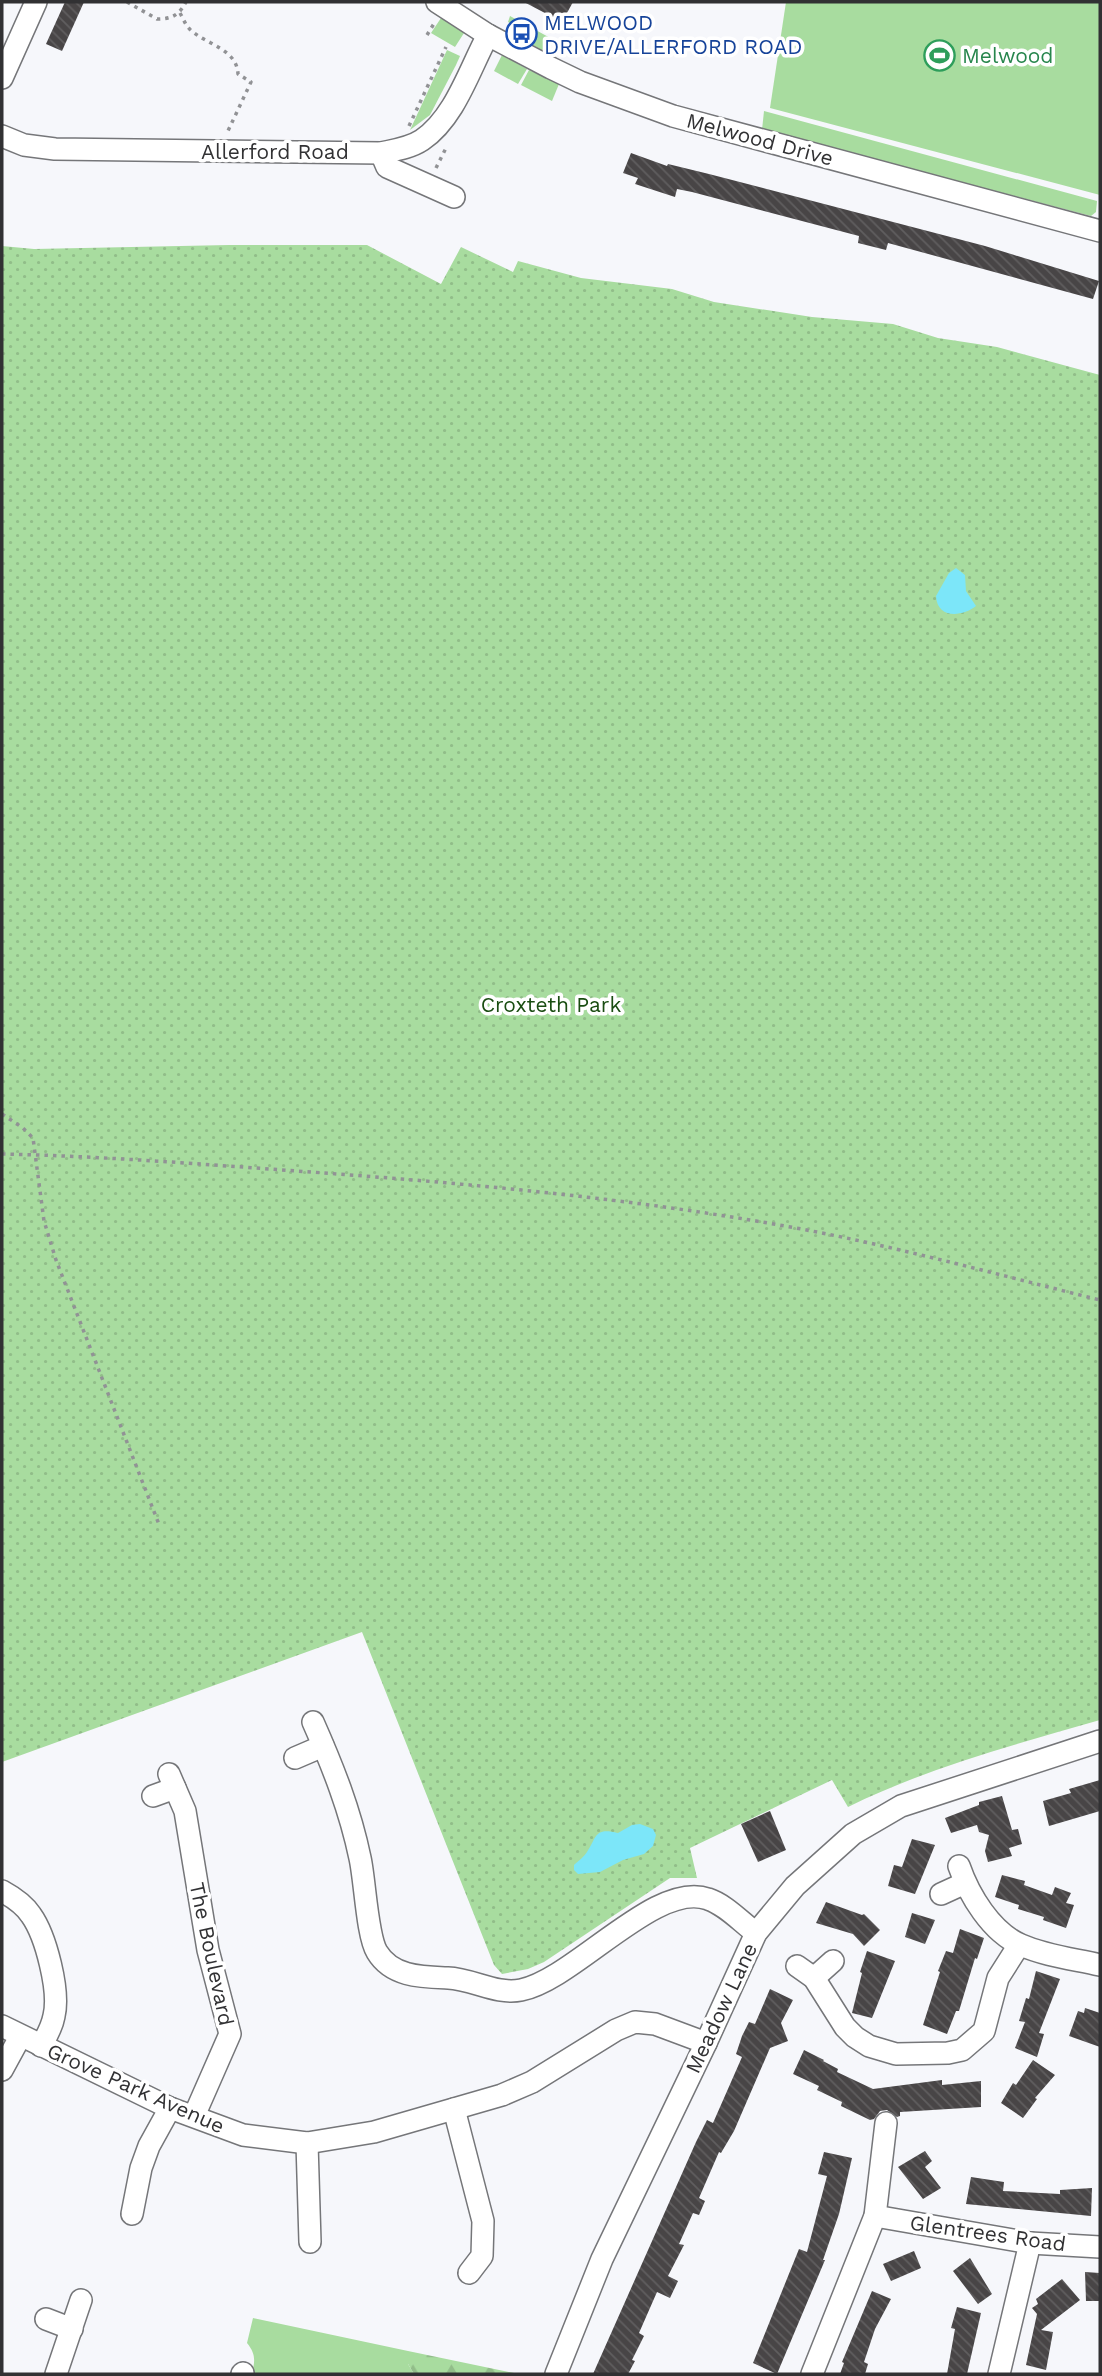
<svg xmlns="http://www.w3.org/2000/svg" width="1102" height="2376" font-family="'Work Sans',sans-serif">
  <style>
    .grass { fill: #a8dc9f }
    .forest { fill: url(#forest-firs) }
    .park { fill: url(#park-dots) }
    .water { fill: #7ce6f9 }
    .building { fill: url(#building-back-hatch) }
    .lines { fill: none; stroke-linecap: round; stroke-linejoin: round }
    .minor-casing { stroke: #757679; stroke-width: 24 }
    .path { stroke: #919295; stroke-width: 3.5; stroke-dasharray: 3.5 5; stroke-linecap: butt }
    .minor { stroke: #fff; stroke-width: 21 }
    .labels { text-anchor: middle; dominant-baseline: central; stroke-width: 7; stroke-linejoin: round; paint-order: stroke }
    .transit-label { font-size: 21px; fill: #164399; stroke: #fff; text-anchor: start }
    .leisure-label { font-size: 21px; fill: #27864d; stroke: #fff; text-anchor: start }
    .street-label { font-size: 21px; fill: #313133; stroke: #fff }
    .park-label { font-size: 21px; fill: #1a4d12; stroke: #fff }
  </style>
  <defs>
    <pattern id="forest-firs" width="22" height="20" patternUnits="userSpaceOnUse" patternTransform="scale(1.75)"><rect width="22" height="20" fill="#a8dc9f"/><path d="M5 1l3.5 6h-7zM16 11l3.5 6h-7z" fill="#91bd89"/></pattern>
    <pattern id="park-dots" width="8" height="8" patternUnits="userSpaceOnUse" patternTransform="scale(1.75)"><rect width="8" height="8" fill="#a8dc9f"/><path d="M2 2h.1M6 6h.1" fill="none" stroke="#91bd89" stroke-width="1.8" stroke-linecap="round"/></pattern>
    <pattern id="building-back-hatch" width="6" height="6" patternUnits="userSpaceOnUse" patternTransform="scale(1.75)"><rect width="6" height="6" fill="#484546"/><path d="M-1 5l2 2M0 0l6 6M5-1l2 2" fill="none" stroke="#605e5f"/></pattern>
  </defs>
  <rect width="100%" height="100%" fill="#f6f7fb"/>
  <!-- grass -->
  <g class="grass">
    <path d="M786 2H1100V195L770 108Z"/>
    <path d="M510 16 554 40 548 52 544 55 517 41 523 30 508 22Z"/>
    <path d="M441 18 464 33 455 47 431 33Z"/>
    <path d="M447 50 460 56 456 65 430 115 410 130Z"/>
    <path d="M502 55 527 69 518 84 494 71Z"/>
    <path d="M529 70 559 84 552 101 521 85Z"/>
    <path d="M764 111 1097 201 1096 212 1091 216 762 130Z"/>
    <path d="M253 2318 408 2351V2364L414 2374H252C255 2361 256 2354 247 2343Z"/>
  </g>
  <!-- forest -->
  <path class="forest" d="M408 2351 519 2374H414L408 2364Z"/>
  <!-- park -->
  <path class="park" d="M229 245H367L441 284 461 247 513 272 518 261 581 278 672 289 714 302 812 317 893 324 938 338 997 347 1100 375V1720C1014 1745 929 1767 848 1807L832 1780 690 1848 697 1878H670L544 1962 528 1969 502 1974 494 1965 362 1632 2 1762V246L34 249Z"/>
  <!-- water -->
  <g class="water">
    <path d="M956 568 965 575 966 591 976 606C962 617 937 619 936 596L949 573Z"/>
    <path d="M640 1824 653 1829 656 1835 653 1846 644 1854 623 1860 600 1872 578 1874 574 1870V1865C578 1861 584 1857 587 1852 597 1837 594 1827 618 1833L632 1825Z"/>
  </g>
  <!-- building -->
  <g class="building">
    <path d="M65 2H84L62 51 46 44Z"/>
    <path d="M524 2H573L562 22Z"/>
    <path d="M631 153 667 166 668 164 709 174 985 246 1099 281 1093 299 888 243 886 250 858 243 859 236 692 192 677 189 675 197 635 184 638 178 623 173Z"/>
    <path d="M1100 1780V1811L1049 1826 1043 1801 1071 1793 1069 1789Z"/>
    <path d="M1002 1796 1012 1830 1018 1829 1022 1844 1009 1848 1012 1856 988 1862 985 1851 989 1835 979 1832 977 1825 951 1833 945 1818 979 1805V1802Z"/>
    <path d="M770 1811 786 1850 758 1862 741 1824Z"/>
    <path d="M912 1839 935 1845 915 1894 888 1886 894 1865 902 1867Z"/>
    <path d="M1002 1875 1025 1881 1024 1885 1052 1895 1055 1887 1071 1893 1066 1903 1074 1905 1066 1928 1043 1920 1044 1917 1018 1909 1019 1905 995 1897Z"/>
    <path d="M826 1902 862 1915 864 1914 880 1930 864 1946 853 1934 816 1923Z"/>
    <path d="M912 1913 935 1920 925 1944 905 1937Z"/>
    <path d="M960 1929 984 1938 977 1959 975 1958 959 2011H956L947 2034 923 2025 940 1972 938 1971 946 1951 953 1953Z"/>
    <path d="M867 1951 895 1961 872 2018 852 2013 862 1973 860 1972Z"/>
    <path d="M1036 1971 1060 1979 1039 2033 1044 2034 1037 2057 1015 2048 1025 2022 1019 2021 1026 1998 1029 1999Z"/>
    <path d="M770 1989 793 2000 781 2023 788 2041 770 2048 734 2131 721 2153 719 2152 699 2198 705 2201 699 2215 693 2213 679 2244 684 2245 668 2276 678 2281 670 2298 657 2292 639 2333 644 2336 632 2360 635 2361 628 2374H593L696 2142 707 2120 713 2123 742 2057 736 2054 742 2036 749 2022 755 2024Z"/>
    <path d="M1085 2008 1100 2013V2047L1069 2036 1078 2011 1084 2013Z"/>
    <path d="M804 2050 824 2060 823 2061 838 2069 837 2072 873 2089 942 2080V2085L981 2081V2107L900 2112V2116L897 2117 887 2110 880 2111 874 2119 870 2120 841 2106 842 2102 817 2090 819 2086 793 2074Z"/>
    <path d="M1033 2060 1055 2075 1035 2098 1037 2099 1023 2118 1001 2103 1013 2083 1016 2085Z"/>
    <path d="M925 2151 932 2161 925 2167 941 2188 923 2199 898 2167Z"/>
    <path d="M824 2152 852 2158 839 2214 823 2260H825L777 2374 753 2363 799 2249 807 2252 827 2176 818 2174Z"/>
    <path d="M971 2177 1004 2182 1003 2191 1060 2194V2190L1092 2188 1091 2216 966 2204Z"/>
    <path d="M914 2251 921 2268 891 2281 883 2264Z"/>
    <path d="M970 2258 992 2294 978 2304 953 2271Z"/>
    <path d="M1085 2272 1100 2273V2301H1086Z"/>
    <path d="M1062 2279 1080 2300 1041 2330 1053 2332 1046 2370 1026 2365 1037 2314 1032 2308 1038 2304 1036 2299Z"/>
    <path d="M872 2291 891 2299 875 2329 864 2362 868 2364 865 2374H840L844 2363 842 2362Z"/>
    <path d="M957 2307 981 2313 967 2374H947L955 2329 951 2328Z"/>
  </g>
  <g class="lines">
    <defs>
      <g id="minor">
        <path d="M437 2 488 35 551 68 580 82 673 116 1100 231"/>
        <path d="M2 78 36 2"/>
        <path d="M2 136 24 145 55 149 381 153C395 150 410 148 422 140 455 118 470 68 488 35"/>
        <path d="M381 153 387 167 454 197"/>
        <path d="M313 1722C333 1767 350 1810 360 1858 365 1880 367 1936 377 1952 392 1977 422 1977 448 1978 473 1979 496 1995 521 1990 575 1979 656 1880 708 1899 726 1905 741 1922 756 1933"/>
        <path d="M295 1758 323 1746"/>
        <path d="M169 1774 185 1811 208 1950 230 2034 194 2116"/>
        <path d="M153 1796 175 1788"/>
        <path d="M959 1866C969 1895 991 1932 1021 1945 1046 1956 1074 1959 1100 1965"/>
        <path d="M2 1891C13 1897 24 1904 31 1915 46 1936 60 1991 54 2016 52 2027 47 2036 41 2046"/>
        <path d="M941 1894 965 1883"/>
        <path d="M797 1966 814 1978 845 2027 855 2037 869 2046 896 2054 948 2053 962 2050 984 2031 998 1978 1019 1945"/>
        <path d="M814 1978 833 1961"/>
        <path d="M2 2026 170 2108 243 2135 307 2143 374 2132 502 2095 532 2082 616 2030 635 2022 655 2024 706 2043"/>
        <path d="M2 2070 20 2037"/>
        <path d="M454 2109 483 2221 482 2256 469 2273"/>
        <path d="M307 2143 310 2242"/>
        <path d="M132 2214 141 2168 149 2146 170 2108"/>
        <path d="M875 2216 1030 2243 1100 2247"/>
        <path d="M46 2319 72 2329"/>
        <path d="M56 2374 81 2300"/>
        <path d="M242 2374 243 2373"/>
        <path d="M556 2374 602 2259 706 2043 756 1933 795 1886 853 1834 901 1806 1100 1741"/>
        <path d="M812 2374 875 2216 886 2123"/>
        <path d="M999 2374 1030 2243"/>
      </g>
    </defs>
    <!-- minor casing -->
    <use href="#minor" class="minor-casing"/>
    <!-- path -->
    <g class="path">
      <path d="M127 2 157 19C172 19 179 15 186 2"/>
      <path d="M180 13C184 20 186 27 193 32 209 45 237 50 238 74L251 82 227 133"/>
      <path d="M427 35 435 22"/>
      <path d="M409 126 446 47"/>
      <path d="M436 168 447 146"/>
      <path d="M2 1114 23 1128 33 1138 44 1221 56 1260 160 1527"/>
      <path d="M2 1154C100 1156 199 1164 297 1171 464 1183 632 1198 796 1228 899 1247 999 1275 1100 1300"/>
    </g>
    <!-- minor -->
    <use href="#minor" class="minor"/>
  </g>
  <!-- icons -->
  <defs>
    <symbol id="bus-ring" viewBox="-11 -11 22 22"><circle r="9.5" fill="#fff" stroke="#1a4fb4" stroke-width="1.5"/><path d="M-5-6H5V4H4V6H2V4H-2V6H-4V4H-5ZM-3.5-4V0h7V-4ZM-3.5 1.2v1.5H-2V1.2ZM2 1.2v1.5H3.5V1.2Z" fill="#1a4fb4"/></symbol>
    <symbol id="stadium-ring" viewBox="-11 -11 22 22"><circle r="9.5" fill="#fff" stroke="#2e9e5b" stroke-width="1.5"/><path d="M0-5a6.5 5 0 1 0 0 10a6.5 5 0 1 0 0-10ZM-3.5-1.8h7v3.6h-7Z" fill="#2e9e5b"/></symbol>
  </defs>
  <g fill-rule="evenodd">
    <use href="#bus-ring" x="504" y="16" width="35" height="35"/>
    <use href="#stadium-ring" x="922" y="38" width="35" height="35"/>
  </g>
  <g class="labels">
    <!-- transit labels -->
    <g class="transit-label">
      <text x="544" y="22">MELWOOD<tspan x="544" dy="24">DRIVE/ALLERFORD ROAD</tspan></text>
    </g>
    <!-- leisure labels -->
    <g class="leisure-label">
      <text x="962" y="55">Melwood</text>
    </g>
    <!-- street labels -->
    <g class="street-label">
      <text transform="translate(760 139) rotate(15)">Melwood Drive</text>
      <text x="275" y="151">Allerford Road</text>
      <text transform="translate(212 1954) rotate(78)">The Boulevard</text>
      <text transform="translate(721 2008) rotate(-65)">Meadow Lane</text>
      <text transform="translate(136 2088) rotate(24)">Grove Park Avenue</text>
      <text transform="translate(988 2233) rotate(8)">Glentrees Road</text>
    </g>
    <!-- park labels -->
    <g class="park-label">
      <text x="551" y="1004">Croxteth Park</text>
    </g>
  </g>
  <!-- border -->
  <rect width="1102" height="2376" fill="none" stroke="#313133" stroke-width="7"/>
</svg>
